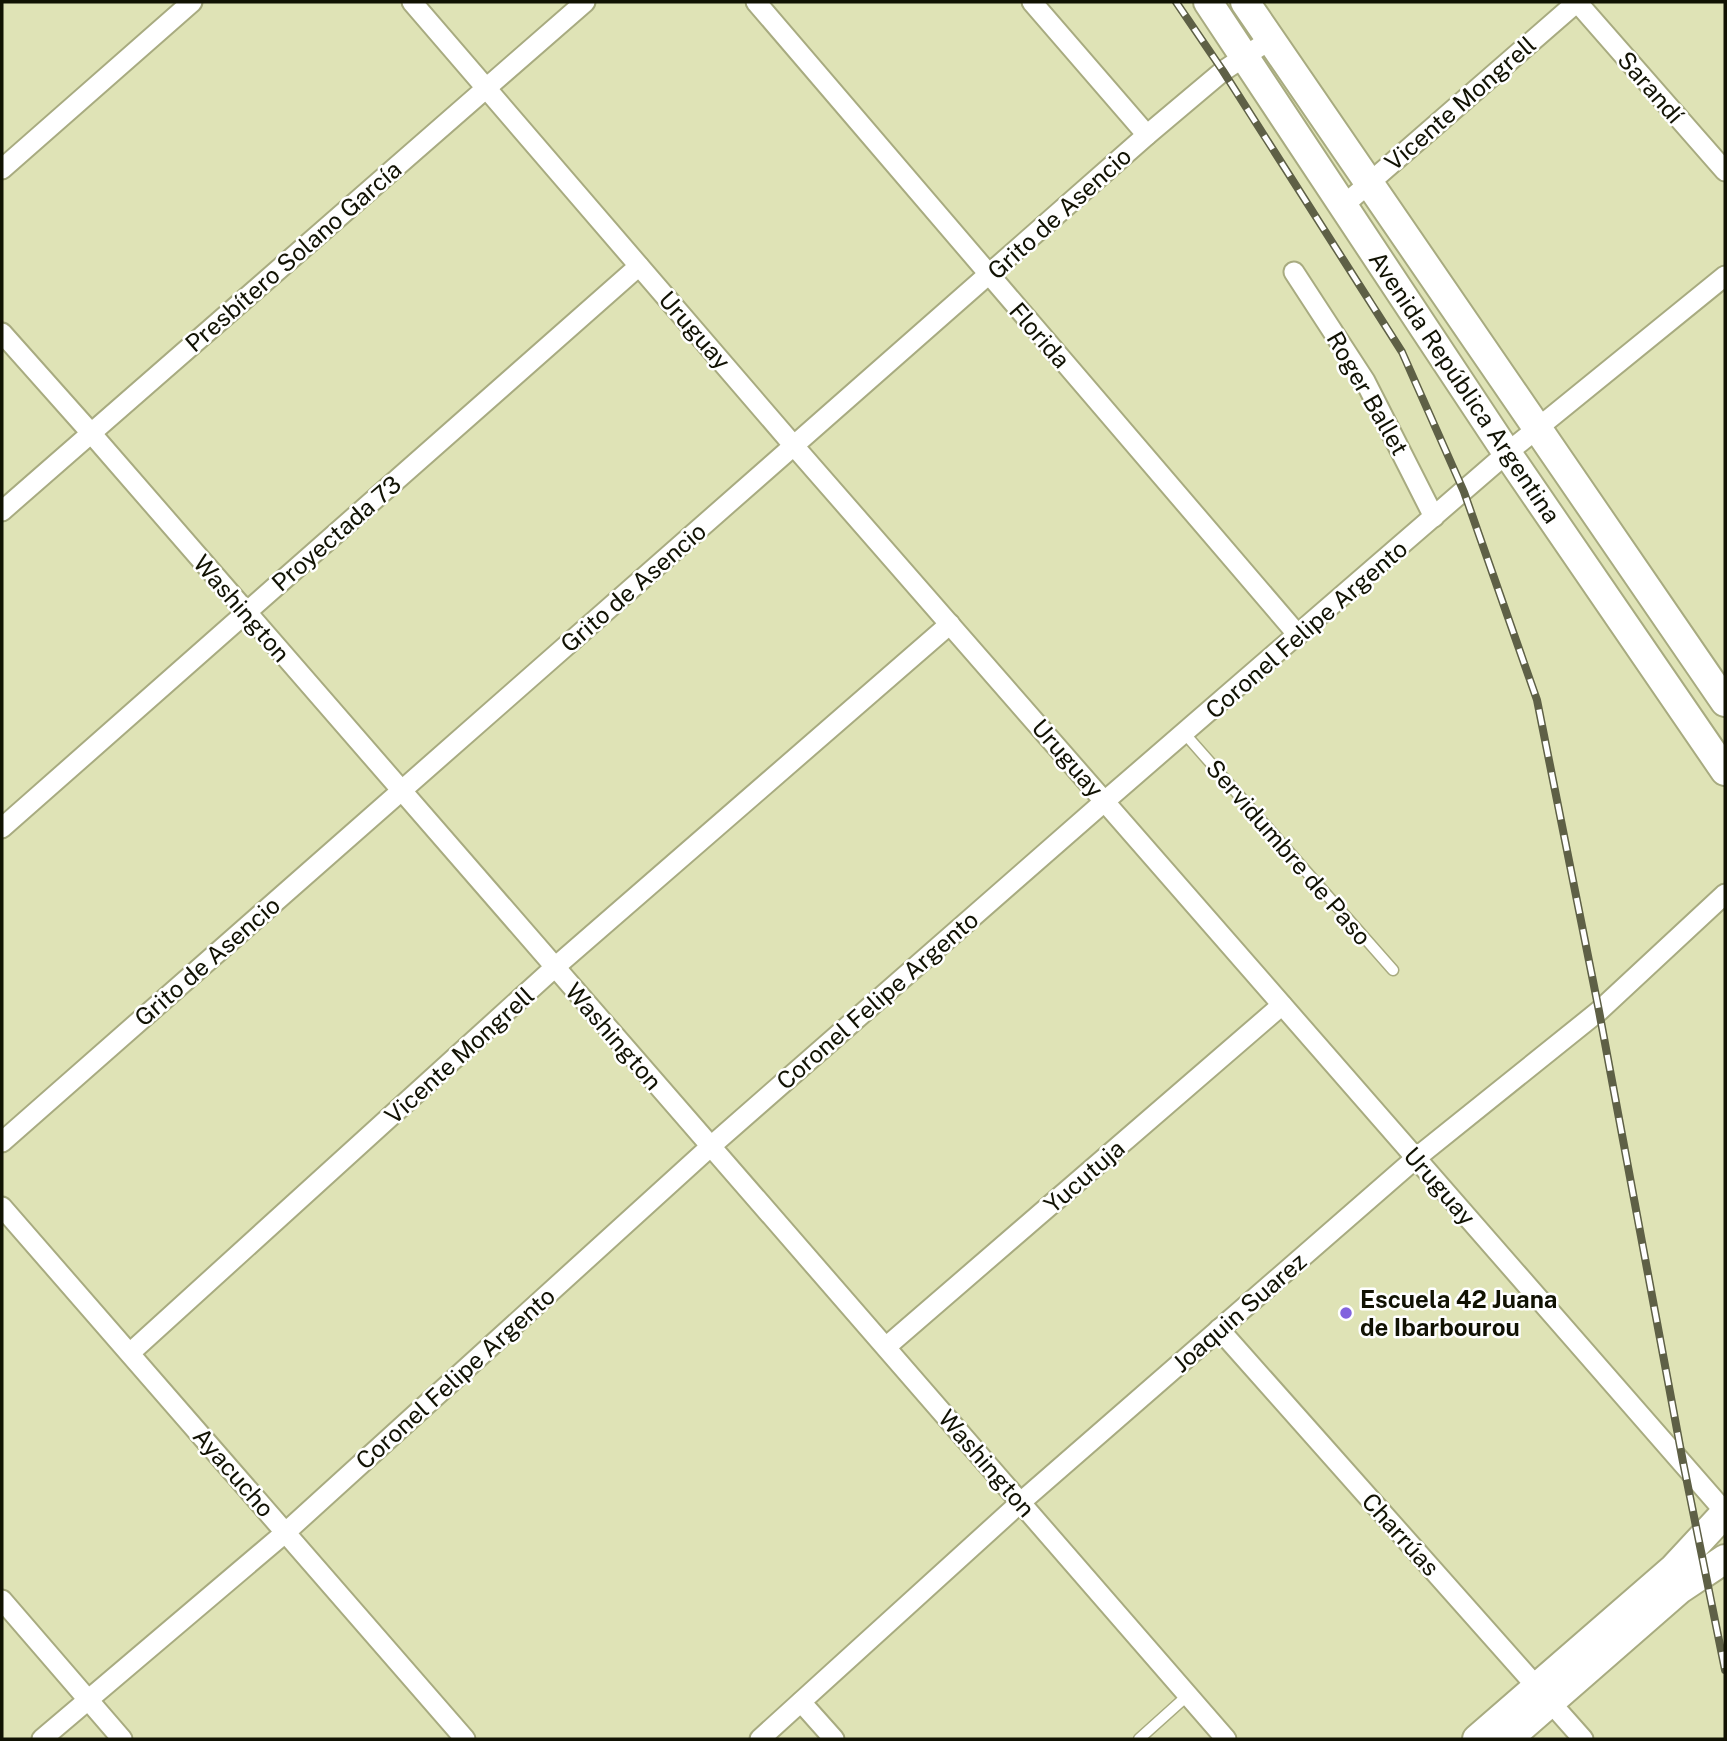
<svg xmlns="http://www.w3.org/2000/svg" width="1727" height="1741" font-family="'Public Sans',sans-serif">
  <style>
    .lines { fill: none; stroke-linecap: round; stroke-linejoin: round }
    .lane-casing { stroke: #a8ab80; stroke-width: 13 }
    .street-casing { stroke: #a8ab80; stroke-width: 23 }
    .secondary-casing { stroke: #a8ab80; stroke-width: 32 }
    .lane { stroke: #fff; stroke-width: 10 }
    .street { stroke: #fff; stroke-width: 19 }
    .secondary { stroke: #fff; stroke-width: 28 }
    .rail-casing { stroke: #5e6046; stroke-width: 8 }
    .rail { stroke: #fff; stroke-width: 5; stroke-dasharray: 16; stroke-linecap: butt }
    .poi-dot { fill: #8263de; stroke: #fff; stroke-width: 2.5 }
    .labels { text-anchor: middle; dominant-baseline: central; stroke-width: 5; stroke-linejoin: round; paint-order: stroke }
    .street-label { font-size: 24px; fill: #111203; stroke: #fff }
    .poi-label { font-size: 24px; font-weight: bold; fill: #111203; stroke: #fff; text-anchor: start }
  </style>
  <rect width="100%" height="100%" fill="#dfe3b6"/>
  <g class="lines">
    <defs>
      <g id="lane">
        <path d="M1185 734 1393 970"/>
        <path d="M1139 1739 1188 1695"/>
      </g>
      <g id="street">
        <path d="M412 2 794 446 1725 1512"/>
        <path d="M756 2 1298 635"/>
        <path d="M1032 2 1147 135"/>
        <path d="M1577 2 1725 171"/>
        <path d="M2 169 192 2"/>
        <path d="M1344 205 1577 2"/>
        <path d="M1294 272 1365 381 1434 517"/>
        <path d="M2 333 91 433 1226 1739"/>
        <path d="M2 511 585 2"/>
        <path d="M2 828 639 266"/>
        <path d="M2 1142 1147 135 1223 71 1271 39"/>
        <path d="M2 1207 465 1739"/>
        <path d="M1219 1329 1583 1739"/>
        <path d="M886 1347 1282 1005"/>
        <path d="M130 1353 554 968 950 624"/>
        <path d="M2 1600 122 1739"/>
        <path d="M801 1702 834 1739"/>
        <path d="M42 1739 286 1532 710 1147 1105 801 1507 453 1725 276"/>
        <path d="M760 1739 1021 1502 1416 1158 1599 1011 1725 894"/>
      </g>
      <g id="secondary">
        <path d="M1208 2 1507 453 1725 771"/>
        <path d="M1245 2 1725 702"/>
        <path d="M1477 1739 1674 1568 1725 1513"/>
        <path d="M1508 1739 1680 1589 1725 1559"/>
      </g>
    </defs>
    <!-- lane casing -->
    <use href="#lane" class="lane-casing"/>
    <!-- street casing -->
    <use href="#street" class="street-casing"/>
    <!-- secondary casing -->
    <use href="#secondary" class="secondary-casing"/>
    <!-- lane -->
    <use href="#lane" class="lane"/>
    <!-- street -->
    <use href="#street" class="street"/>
    <!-- secondary -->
    <use href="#secondary" class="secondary"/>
    <defs>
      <path id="rail" d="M1176 2 1223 71 1402 352 1464 492 1537 700 1599 1011 1683 1462 1725 1670"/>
    </defs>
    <!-- rail casing -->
    <use href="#rail" class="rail-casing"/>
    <!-- rail -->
    <use href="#rail" class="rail"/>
  </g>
  <!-- markers -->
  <circle class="poi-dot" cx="1346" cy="1313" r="7"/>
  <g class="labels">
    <!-- street labels -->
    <g class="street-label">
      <text transform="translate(1651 87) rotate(49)">Sarandí</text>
      <text transform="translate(1460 103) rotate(-41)">Vicente Mongrell</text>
      <text transform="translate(1059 213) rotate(-42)">Grito de Asencio</text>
      <text transform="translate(293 256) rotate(-41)">Presbítero Solano García</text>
      <text transform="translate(695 330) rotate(49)">Uruguay</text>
      <text transform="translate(1040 335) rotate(49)">Florida</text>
      <text transform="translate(1465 387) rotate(56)">Avenida República Argentina</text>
      <text transform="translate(1368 393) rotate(60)">Roger Ballet</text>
      <text transform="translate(336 533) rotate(-41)">Proyectada 73</text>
      <text transform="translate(633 587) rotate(-41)">Grito de Asencio</text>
      <text transform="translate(242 608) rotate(49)">Washington</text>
      <text transform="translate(1306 629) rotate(-41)">Coronel Felipe Argento</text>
      <text transform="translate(1068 758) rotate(49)">Uruguay</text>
      <text transform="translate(1289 852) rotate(49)">Servidumbre de Paso</text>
      <text transform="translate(207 961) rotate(-41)">Grito de Asencio</text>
      <text transform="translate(877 1000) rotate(-41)">Coronel Felipe Argento</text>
      <text transform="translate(614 1036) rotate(49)">Washington</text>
      <text transform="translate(459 1055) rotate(-42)">Vicente Mongrell</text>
      <text transform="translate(1084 1176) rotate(-41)">Yucutuja</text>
      <text transform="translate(1440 1186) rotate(49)">Uruguay</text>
      <text transform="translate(1239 1312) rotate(-41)">Joaquin Suarez</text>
      <text transform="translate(455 1378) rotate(-42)">Coronel Felipe Argento</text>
      <text transform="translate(987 1463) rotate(49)">Washington</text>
      <text transform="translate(234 1472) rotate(49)">Ayacucho</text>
      <text transform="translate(1401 1534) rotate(48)">Charrúas</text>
    </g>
    <!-- poi labels -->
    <g class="poi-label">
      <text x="1360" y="1299">Escuela 42 Juana<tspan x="1360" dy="28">de Ibarbourou</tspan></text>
    </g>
  </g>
  <!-- border -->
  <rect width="1727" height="1741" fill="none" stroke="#111203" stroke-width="7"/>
</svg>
